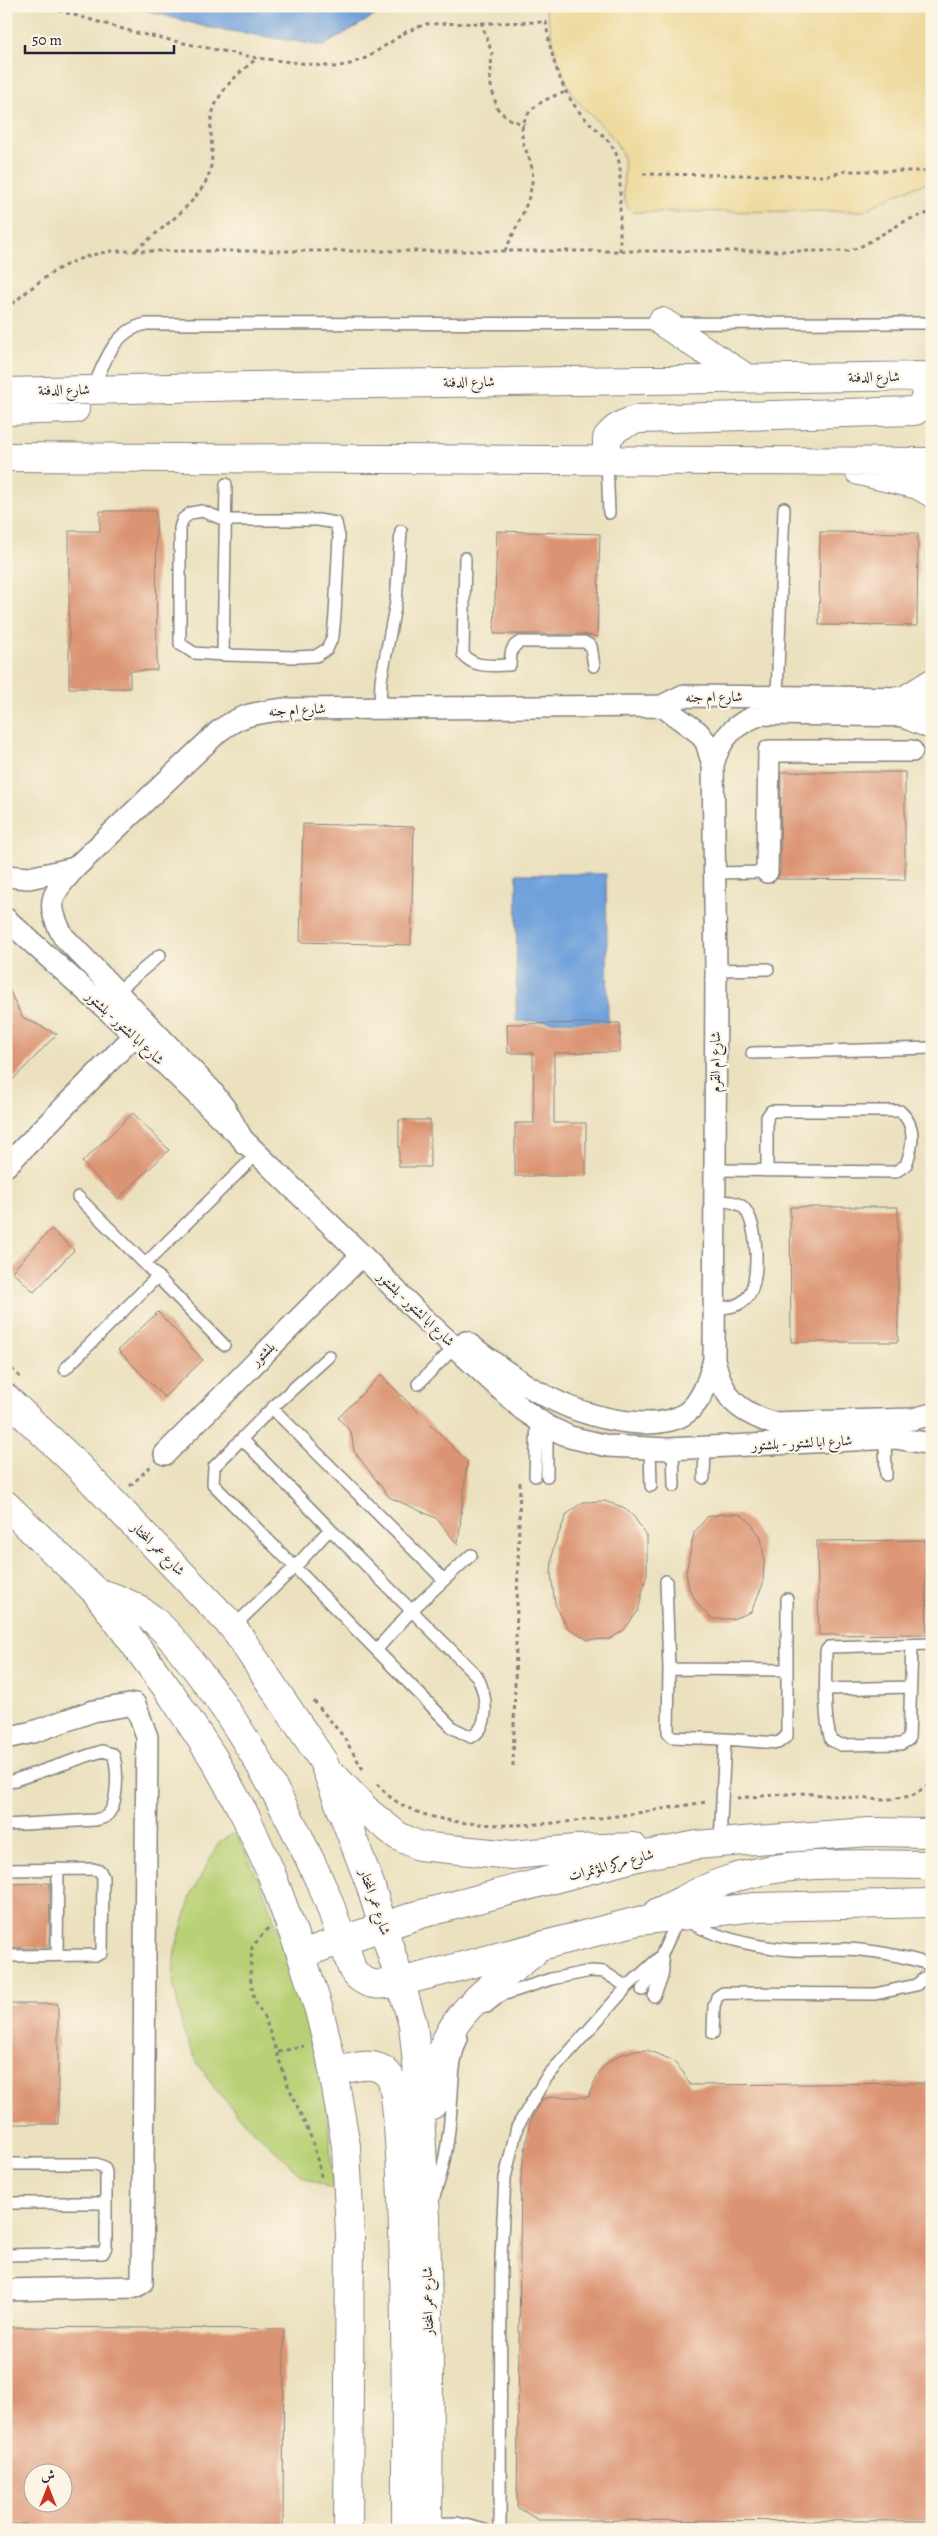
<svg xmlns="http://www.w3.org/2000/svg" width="938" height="2536" font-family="Alegreya,Amiri,serif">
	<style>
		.green { fill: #b8d075; stroke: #6d7958 }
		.sand { fill: #eeda9e; stroke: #887e6c }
		.water { fill: #70a1db; stroke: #49628b }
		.building { fill: #db9473; fill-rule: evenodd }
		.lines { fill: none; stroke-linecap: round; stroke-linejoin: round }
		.lane-casing { stroke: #86827d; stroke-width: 14 }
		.street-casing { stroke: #86827d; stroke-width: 24 }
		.secondary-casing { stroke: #86827d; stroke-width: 30 }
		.path { stroke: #86827d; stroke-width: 3; stroke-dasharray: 4 4; stroke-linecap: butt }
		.lane { stroke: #fff; stroke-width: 11 }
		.street { stroke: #fff; stroke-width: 21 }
		.secondary { stroke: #fff; stroke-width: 28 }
		.labels { text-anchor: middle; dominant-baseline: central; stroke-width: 4.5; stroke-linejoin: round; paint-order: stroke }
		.street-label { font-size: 14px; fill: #22223b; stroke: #fcf5e5 }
	</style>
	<rect width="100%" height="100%" fill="#fcf5e5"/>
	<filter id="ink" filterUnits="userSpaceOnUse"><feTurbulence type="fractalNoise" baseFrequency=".02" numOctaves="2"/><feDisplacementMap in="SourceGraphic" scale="10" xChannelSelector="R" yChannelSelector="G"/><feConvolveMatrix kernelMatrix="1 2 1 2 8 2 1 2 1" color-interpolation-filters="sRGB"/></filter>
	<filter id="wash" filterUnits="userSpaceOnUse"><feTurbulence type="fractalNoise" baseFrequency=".0096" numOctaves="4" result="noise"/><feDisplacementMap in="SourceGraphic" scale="20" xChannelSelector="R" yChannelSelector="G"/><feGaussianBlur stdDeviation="1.12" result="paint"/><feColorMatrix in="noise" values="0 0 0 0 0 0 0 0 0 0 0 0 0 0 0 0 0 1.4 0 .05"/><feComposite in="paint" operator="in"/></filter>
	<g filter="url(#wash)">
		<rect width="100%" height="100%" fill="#ebe1bf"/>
		<path class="green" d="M236,1832L262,1887L307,2007L327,2106L333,2189L303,2177L237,2114L213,2086L197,2062L183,2031L173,1981L175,1950L192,1893L219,1842Z"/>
		<path class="sand" d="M543,6H932V182C907,188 886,198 864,211L633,212C615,197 629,174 622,155C614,130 585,115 572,93C564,78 557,60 553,43C550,29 550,19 543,6Z"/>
		<path class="water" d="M130,6H391L323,46L206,27Z
			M517,874H606L608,1022L516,1021Z"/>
		<g id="blocks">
			<path class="building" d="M100,511H156L157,670L130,671V688H69V531H100Z
				M497,531L600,534L597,637L584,634H494Z
				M820,532L918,533L917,626L819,625Z
				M781,772H905V880L777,879L780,872Z
				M303,824L414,827L411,945L300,942Z
				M6,983L22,1017L57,1034L6,1087Z
				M620,1023V1052L554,1053V1123H586V1176H515V1123H534L533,1053H508L507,1024Z
				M133,1113L169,1150L118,1199L82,1162Z
				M399,1120H430V1167H399Z
				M790,1207H898V1342H791Z
				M51,1229L74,1250L34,1292L12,1271Z
				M158,1312L203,1360L164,1397L118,1350Z
				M381,1375L467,1461L458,1545L436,1518L389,1497L354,1451L351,1432L338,1418Z
				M604,1501L623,1507L634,1517L647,1536V1574L638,1611L624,1630L610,1639L588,1640L567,1627L555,1604L551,1574L553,1548L567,1514L583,1502Z
				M720,1514H739L749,1521L761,1537L764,1560L763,1584L751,1612L733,1619H712L700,1607L689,1589L686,1572L694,1533L707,1517Z
				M925,1540L927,1634L819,1635L817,1541Z
				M50,1883L49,1948H6V1884Z
				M6,2004H58V2124H6Z
				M647,2050L672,2060L683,2072L690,2085L932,2083V2521L538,2520L517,2507L521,2177L529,2125L542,2099L553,2097H588L598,2074L607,2063L617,2056L632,2051Z
				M6,2327L284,2329L283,2525L97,2524V2530H27V2524H6ZM32,2474H62V2504H32Z"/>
		</g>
	</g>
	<g filter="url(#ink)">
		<use href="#blocks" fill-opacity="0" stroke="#86827d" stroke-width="1"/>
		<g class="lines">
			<g class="lane-casing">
				<path id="lane" d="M92,390C105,362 113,331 146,324L932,323
					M607,460L609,513
					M202,511L225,520H318L336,523L339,537L335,615L333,636L327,649L316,656L297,657L223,655L194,653L180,644V528L183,519L191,513Z
					M465,558L463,654C474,669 494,665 510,665C511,654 510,647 520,642H584L591,646L594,666
					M223,655L226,484
					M777,696L784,508
					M380,708L381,680L396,602L401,531
					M714,873L767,872
					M716,970L768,969
					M118,991L160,955
					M752,1053L932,1048
					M715,1170L895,1172L906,1165C913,1145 917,1126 900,1111H771L767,1117V1171
					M78,1197L145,1264
					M714,1308C727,1308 741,1307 749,1295C760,1277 758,1224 744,1208C737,1201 724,1201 714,1200
					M224,1345L145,1264L257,1154
					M65,1369L158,1276
					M418,1384L455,1347
					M272,1408L329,1356
					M547,1426V1476
					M885,1438L886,1475
					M242,1439L330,1529
					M650,1448L651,1486
					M673,1449L674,1486
					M535,1476L537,1419
					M704,1478L705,1448
					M666,1581L669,1669
					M787,1599V1670
					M233,1627L296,1566L330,1529L477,1676C486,1693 492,1726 471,1737L453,1728L213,1484L214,1467L272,1408L444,1580
					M912,1645L909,1739L901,1744L841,1745L831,1740C823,1716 826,1677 826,1651L829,1647L932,1644
					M377,1649L412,1610L471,1555
					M827,1689L910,1687
					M6,1783L102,1751L113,1754C118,1767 119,1806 106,1816C104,1818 98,1819 95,1820L6,1825
					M720,1843L725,1739L778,1743L787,1736V1670L669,1669L668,1732L672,1737L725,1739
					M6,1870L93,1869L100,1871L103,1877L102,1953L97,1955L6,1956
					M57,1955L58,1869
					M642,1990L650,1980L656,1962
					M654,1996C661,1981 666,1971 661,1956
					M487,2007L502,1995L551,1979L591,1971L604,1972L627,1987
					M713,2033L714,2006L717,1997L723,1993L875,1994L916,1985L932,1972
					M6,2164H96L104,2167L106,2172V2247L103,2253L6,2255
					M433,2199C444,2170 449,2139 451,2108C453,2084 452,2061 462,2039
					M6,2203H106
					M428,2524L457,2523L485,2530
					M500,2530L501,2257L505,2178L517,2127L546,2078L627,1987L661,1956L679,1917C712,1936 753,1947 792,1950C810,1951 828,1949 845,1949C875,1950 903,1956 932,1965"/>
			</g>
			<g class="street-casing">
				<path id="street" d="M713,765C720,738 735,723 762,714L926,716
					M767,872L769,751H912
					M6,876L29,878L75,868
					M6,919L135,1035L362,1255L419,1314L522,1409L547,1426L570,1437L608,1446L668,1449L895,1438L932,1444
					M245,1144L226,1110L211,1090L63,936C45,902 51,895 75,868L218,732C241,714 256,713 285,709L662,706L682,696L924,698
					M6,1166L135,1035
					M466,1342C519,1382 561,1414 628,1422C683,1428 702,1411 714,1359L716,970L713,765L706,742L698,732L662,706
					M714,1359C723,1397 735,1410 772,1423L913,1419L932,1414
					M165,1454L362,1255
					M6,1738L33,1732L93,1711L135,1704L147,1737L142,2283L135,2287L6,2290"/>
			</g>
			<g class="secondary-casing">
				<path id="secondary" d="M662,322L746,378
					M6,392L296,385L932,376
					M6,411L75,409
					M6,457L932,462
					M607,460V438C616,426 625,423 639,419L915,411C929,400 929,387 915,376
					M859,471L918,485L932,493
					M908,698L932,683
					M910,716L932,725
					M6,1398L75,1463L233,1627L323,1761L370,1884L413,2024L417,2064L426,2217L429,2363L428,2530
					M6,1505L96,1592L172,1695L214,1759L246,1817L271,1873L301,1954L319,2010L331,2059L346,2146L350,2237L348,2530
					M96,1592C120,1598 144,1610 162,1628C180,1646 196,1669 212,1690C258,1754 294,1823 326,1895C334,1914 340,1937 348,1956C350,1961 351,1969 355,1973C367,1988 384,1985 400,1982L638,1921L755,1907L932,1903
					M335,1777L369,1813L398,1836L419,1846L512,1855L576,1849L633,1847
					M658,1912C682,1901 705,1887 731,1879C794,1859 866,1865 932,1865
					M301,1954L421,1914L641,1856L697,1845L755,1840L869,1832L932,1833
					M334,2072C351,2068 377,2058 390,2077C397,2089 400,2157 401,2175C406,2293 406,2411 406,2530
					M432,2105C436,2021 473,2001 533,1953"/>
			</g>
			<path class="path" d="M43,6L137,33L193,45L257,58L334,67L350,64L368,57L406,32L426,24L546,22C550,54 560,90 582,115C599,134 614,139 620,166V251
				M481,22L492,53L490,82L497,108L507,118L524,125
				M643,174L827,176L846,171H932
				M136,250C158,231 191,208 205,183C214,168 212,150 211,134C208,99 232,79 256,59
				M505,251C515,229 529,206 532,182C534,166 529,159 524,145C514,114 542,98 567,92
				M6,309C42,279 64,258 112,251H848L860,247L907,220L932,212
				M6,1363L21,1378
				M130,1486L151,1466
				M314,1701L343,1736L364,1771
				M513,1766L520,1482
				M377,1784C382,1789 388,1796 394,1800C464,1848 626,1814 706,1802
				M737,1798L800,1793L882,1800L912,1796L932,1783
				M268,1928L252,1947L250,1975L254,1999L266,2021L287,2083L313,2142L322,2180
				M278,2052L304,2046"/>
			<use href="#lane" class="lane"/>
			<use href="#street" class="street"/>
			<use href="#secondary" class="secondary"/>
		</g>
	</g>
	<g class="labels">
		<g class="street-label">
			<text transform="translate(874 377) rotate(-1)">شارع الدفنة</text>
			<text transform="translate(469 382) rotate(-1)">شارع الدفنة</text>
			<text transform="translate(64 390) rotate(-1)">شارع الدفنة</text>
			<text transform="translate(714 697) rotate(-1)">شارع ام جنه</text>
			<text transform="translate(297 710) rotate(-3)">شارع ام جنه</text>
			<text transform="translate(125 1028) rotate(43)">شارع ابا لشتور - بلشتور</text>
			<text transform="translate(715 1062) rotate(-90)">شارع ام القرم</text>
			<text transform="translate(416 1309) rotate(44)">شارع ابا لشتور - بلشتور</text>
			<text transform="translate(263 1354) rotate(-45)">بلشتور</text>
			<text transform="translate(802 1443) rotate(-3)">شارع ابا لشتور - بلشتور</text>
			<text transform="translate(158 1549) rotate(45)">شارع عمر المختار</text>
			<text transform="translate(611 1865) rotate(-15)">شارع مركز المؤتمرات</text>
			<text transform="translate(375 1902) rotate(71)">شارع عمر المختار</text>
			<text transform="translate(428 2301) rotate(-91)">شارع عمر المختار</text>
		</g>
	</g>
	<rect width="938" height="2536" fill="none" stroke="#fcf5e5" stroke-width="25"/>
	<g transform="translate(48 2488)"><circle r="24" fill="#fcf5e5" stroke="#a5a1a1"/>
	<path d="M0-4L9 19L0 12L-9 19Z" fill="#c8321e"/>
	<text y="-8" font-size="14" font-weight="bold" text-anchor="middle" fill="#22223b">ش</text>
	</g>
	<path d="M25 45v8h149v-8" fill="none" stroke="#22223b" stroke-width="2.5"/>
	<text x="32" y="45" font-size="15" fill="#22223b" stroke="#fcf5e5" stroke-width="4" paint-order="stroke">50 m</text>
</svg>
